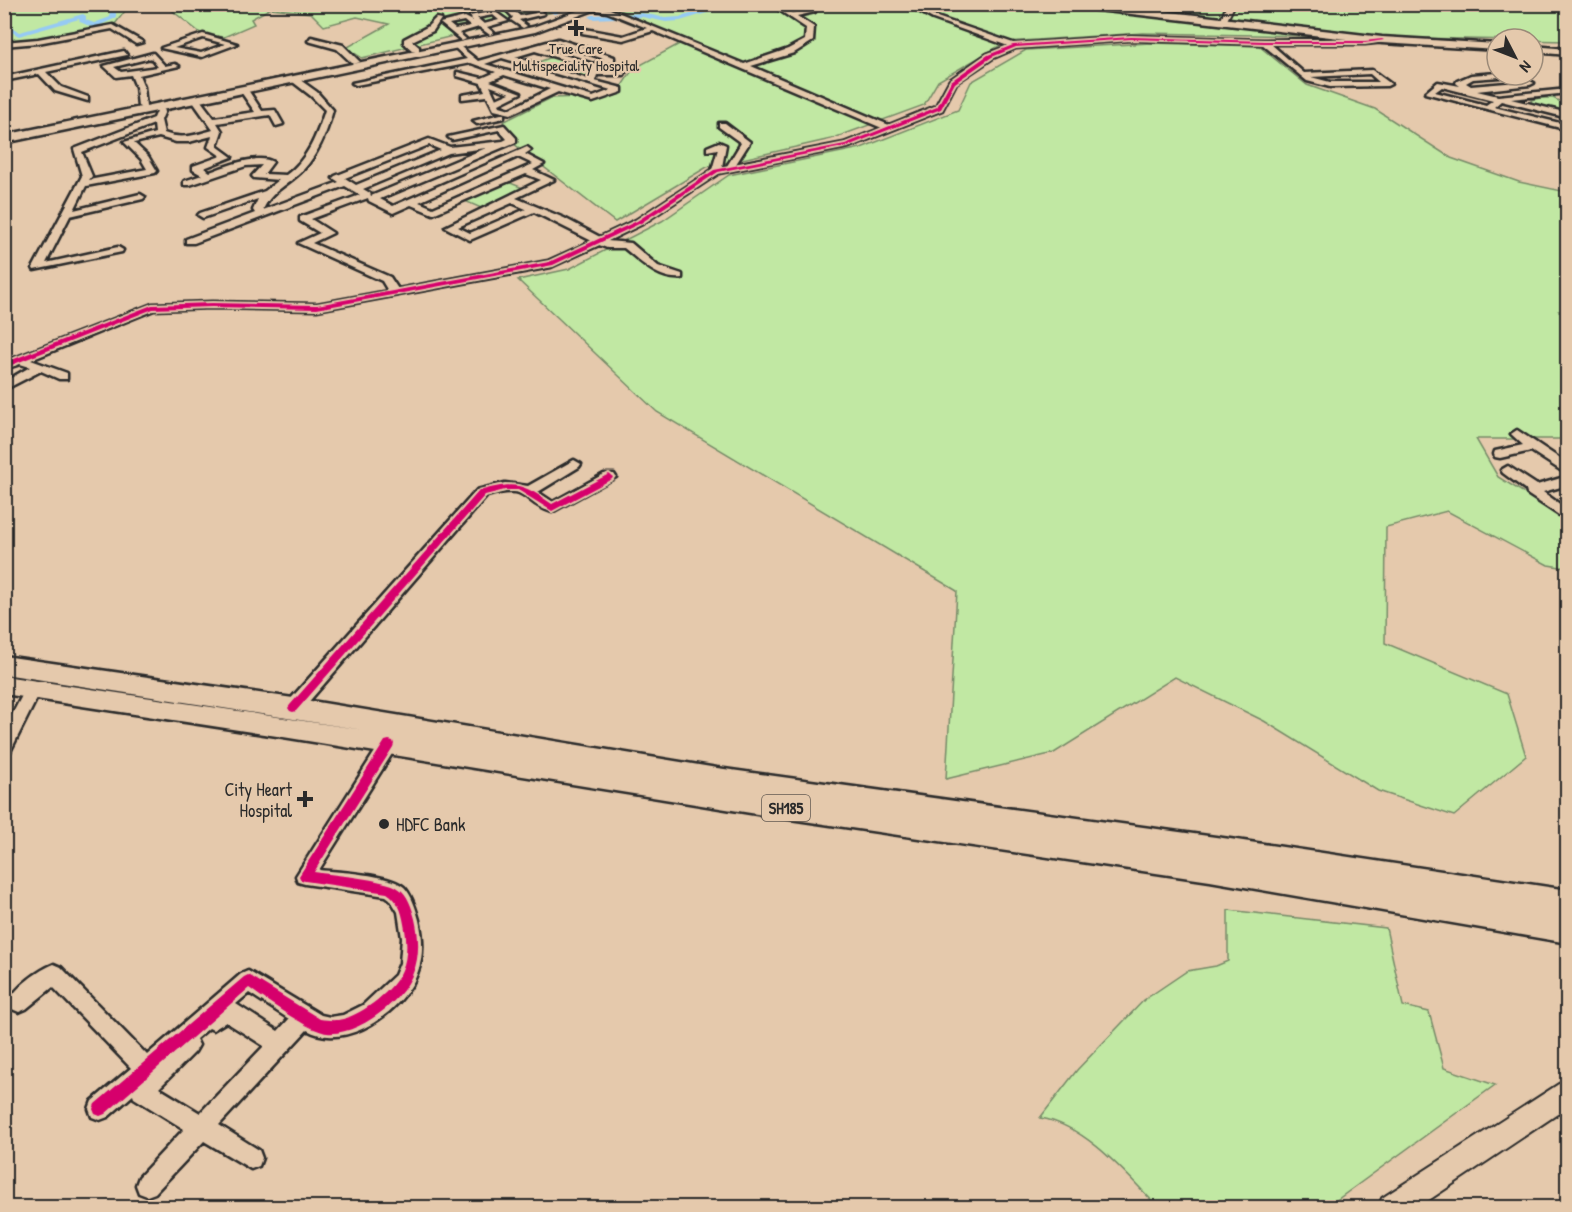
<svg xmlns="http://www.w3.org/2000/svg" width="1572" height="1212" font-family="'Patrick Hand',sans-serif">
	<style>
		.green { fill: #c1e8a3; stroke: #768a67; stroke-width: 1.5 }
		.lines { fill: none; stroke-linecap: round; stroke-linejoin: round }
		.canal { fill: #96caf4; fill-rule: evenodd }
		.minor-casing { stroke: #2b2b2b; stroke-width: 5 }
		.tertiary-casing { stroke: #2b2b2b; stroke-width: 4 }
		.secondary-casing { stroke: #2b2b2b; stroke-width: 5 }
		.primary-casing { stroke: #2b2b2b; stroke-width: 5 }
		.minor { fill: #e5c9ac; fill-rule: evenodd }
		.tertiary { fill: #e5c9ac; fill-rule: evenodd }
		.secondary { fill: #e5c9ac; fill-rule: evenodd }
		.primary { fill: #e5c9ac; fill-rule: evenodd }
		.cycleway-casing { stroke: #e5c9ac; stroke-width: 4 }
		.cycleway { fill: #d6006c; fill-rule: evenodd }
		.poi-dot { fill: #2b2b2b; stroke: #e5c9ac; stroke-width: 2 }
		.labels { text-anchor: middle; dominant-baseline: central; stroke-width: 4.5; stroke-linejoin: round; paint-order: stroke }
		.far-poi-label { font-size: 15px; fill: #2b2b2b; stroke: #e5c9ac }
		.shield { fill: #e5c9ac; stroke: #635a52; stroke-width: 1.5 }
		.shield-label { font-size: 16px; font-weight: bold; fill: #2b2b2b }
		.poi-label { font-size: 18px; fill: #2b2b2b; stroke: #e5c9ac; text-anchor: end }
	</style>
	<rect width="100%" height="100%" fill="#e5c9ac"/>
	<filter id="ink" filterUnits="userSpaceOnUse"><feTurbulence type="fractalNoise" baseFrequency=".0167" numOctaves="2"/><feDisplacementMap in="SourceGraphic" scale="12" xChannelSelector="R" yChannelSelector="G"/><feConvolveMatrix kernelMatrix="1 2 1 2 8 2 1 2 1" color-interpolation-filters="sRGB"/></filter>
	<g filter="url(#ink)">
		<path class="green" d="M5,5H162L125,11L115,24L54,40H17L5,43Z
			M165,5H573L565,9L362,58L346,48L389,24L357,17L324,26L311,13L271,8L251,19L254,24L224,37L203,35Z
			M615,5H1567V41L1143,33L1006,42L938,81L924,105L831,139L707,167L615,222L509,140L503,122L551,98L615,96L633,69L685,41L612,6Z
			M1151,43L1259,46L1307,85L1375,109L1451,158L1519,182L1567,192V311H1559L1567,318V439H1476L1498,477L1567,519V568L1548,565L1447,511L1386,527L1385,643L1507,694L1526,756L1454,816L1378,791L1264,721L1175,677L1054,753L946,779L957,591L657,412L518,280L569,269L662,221L729,175L861,148L958,110L971,82L1026,50Z
			M552,57L592,69L587,78L536,63Z
			M1540,98H1553L1567,105V114L1532,104L1531,100Z
			M508,182L523,188L481,208L465,201Z
			M1228,910L1386,928L1403,1006L1429,1012L1444,1068L1495,1085L1327,1207H1158C1127,1175 1086,1125 1040,1118L1077,1070L1144,1000L1187,971L1216,966L1228,961Z"/>
		<g class="lines">
			<path class="canal" d="M110,4H116V18L94,28L80,22L79,19L19,36L4,28V23L20,32L83,14L86,16V20L94,23L110,17Z
				M493,4H527L505,10Z
				M539,4H547L559,13L554,14Z
				M725,4H737L680,21L666,22L642,17L592,19L589,17L592,15L642,13L666,18L680,17Z"/>
			<g class="minor-casing">
				<path id="minor" d="M534,4L544,14L519,20L527,26L523,28L511,20L513,17L506,10ZM531,8L536,13L520,16L514,11Z
					M770,4H778L792,13L807,10L798,4H807L815,10V12L797,16L814,27L813,41L794,53L751,66L889,125L936,106L950,80L987,54L1008,46L933,19L913,8L915,5L937,17L1016,44L1131,36L1264,40L1382,38L1385,42L1365,44H1271L1304,73L1372,70L1391,84L1387,86L1330,87L1307,81L1262,44L1131,40L1016,48L993,58L956,83L942,110L849,147L719,173L642,224L607,241L631,243L658,266L682,274V278C659,281 640,261 624,248H607L599,245L551,267L317,310L212,308L154,310L31,360L67,373V379H59L41,371L4,390V382L30,367L20,364L4,369V362L152,304L212,302L317,304L388,291L382,281L298,243L320,233L300,221V217L360,195L345,186L194,243H186V239L255,213L253,210L258,199L203,218L198,215L200,213L265,191L279,180L254,178L252,176L262,165L246,166L190,185H184V181L202,175L193,170V166L221,156L208,147L212,136L189,142H176L159,137L134,143L148,156L157,171L155,173L86,186L74,210L140,194L145,197L143,199L70,216L46,263L118,247L123,250L122,252L34,270L33,268L82,176L74,149L154,118L157,111L154,105H160L165,111L161,120L164,133C182,140 195,135 213,130L191,99L192,97H198L214,118L255,112L239,89L246,87L262,111L275,110L283,124L276,126L270,115L217,123L222,131L217,146L232,157L204,168L210,172C226,166 259,153 273,162L264,174L286,175C308,159 317,135 325,110L311,96L289,79L296,77L317,92L333,110C327,132 319,153 303,170C289,185 271,190 263,210L339,182L333,178L335,176L429,139L450,147L503,141L507,139L499,130L452,140L448,137L504,125L516,138V142L380,199L393,206L527,147L531,150L525,154L544,164L533,170L554,180L516,198L564,218L600,237L636,220L712,170L718,149L707,151V147L719,142L726,145L722,167L727,166L741,143L719,127V123H725L750,142L736,164L844,143L882,128L653,31L623,40L582,33L585,29L623,36L647,28L607,12L578,7L581,5L610,9L744,64L788,49L805,40L806,28ZM1370,74L1379,82H1330L1311,77ZM154,124L155,133L124,142L141,159L147,169L89,180L92,176L82,152ZM429,145L441,150L356,185L345,178ZM486,148L371,196L370,193L363,189L449,153ZM518,157L533,164L433,208L419,202ZM526,174L541,180L445,227L470,240L534,212L592,241L548,261L398,289L390,277L312,243L333,233L311,219L368,198L369,201L393,213L411,205L433,214ZM512,203L526,209L470,233L458,227Z
					M494,11L508,21L487,27L494,33L490,35L479,27L459,33L466,39L462,41L440,23L465,17L473,21L470,16ZM493,15L499,20L484,24L477,18ZM464,21L470,26L455,29L449,24Z
					M436,18L441,19L433,31L412,41L419,47V51H413L404,43V39L427,27Z
					M113,25L143,42L136,44L112,29L38,43L4,46V42L38,39Z
					M203,34L237,44L202,57L161,48ZM203,38L225,44L201,53L174,48Z
					M311,37L343,45L360,62L353,64L337,49L308,41Z
					M558,39L614,57V61L599,66V71H621L625,73L624,75H597L595,81L622,88V92L593,102L558,92L511,114L494,110L487,96L462,99V95L485,91L481,83L457,76V72L482,78L496,72L471,63L356,85L352,83L467,59L452,45L456,43L478,61ZM558,43L604,59L593,64L545,49ZM535,51L592,68L588,79L515,57ZM502,58L611,90L593,97L485,64ZM504,75L550,89L510,109L500,106L499,104L521,93L490,81ZM490,86L510,93L496,99Z
					M124,51L127,55L46,72L61,87L88,97V101L55,91L39,74L4,81V77Z
					M153,53L165,66L175,64L179,66L139,75L144,87L146,106L142,108L138,106L136,87L131,75L116,77L104,66ZM151,58L158,67L121,72L114,67Z
					M1497,73V75H1501L1500,77L1473,79L1466,83L1471,86L1530,81L1534,83L1530,85L1477,91L1498,96L1568,89V93L1511,99L1568,113V118L1501,101L1494,107L1568,125V130L1425,93L1438,82L1460,86L1456,83L1457,81L1471,75ZM1442,87L1493,100L1486,105L1435,92Z
					M501,114H504V118L477,124L473,121Z
					M4,127L11,131L4,136Z
					M1517,430L1568,464V475L1531,451L1500,458L1495,457L1494,454L1495,451L1523,445L1511,434Z
					M574,460L581,464L579,467L538,492L553,502L604,474H614L616,477L552,512C520,503 532,483 487,496L299,713L293,714L287,713L285,708L287,703L477,490L505,483L528,486Z
					M1508,466L1537,485L1568,476V485L1543,492L1568,510V521L1527,494L1526,490L1503,473L1501,470Z
					M33,684L39,686L41,690L10,752L4,754V730L27,686Z
					M389,737L395,739L397,744L395,749L319,870C339,872 389,874 404,887C412,895 416,909 419,920C423,937 424,957 417,974C403,1011 346,1052 307,1030L219,1125L259,1150L262,1158L259,1166L251,1169L204,1141L155,1193L147,1196L139,1193L136,1185L139,1177L184,1129L134,1098L133,1095L108,1117L100,1120L92,1117L89,1109L92,1101L131,1068L53,987L26,1009L19,1012L12,1009L9,1002C15,987 39,970 54,964L61,967L147,1055L241,974L248,971L321,1015L330,1017L343,1015L363,1005L395,975L400,963L402,938L398,912L390,899L386,896L305,884L298,882L296,876L383,739ZM249,993L289,1019L278,1031L236,1004ZM226,1022L264,1046L200,1113L159,1088L195,1052L199,1045L196,1039L209,1028L213,1030Z"/>
			</g>
			<g class="tertiary-casing">
				<path id="tertiary" d="M1227,4H1235L1227,20H1221Z
					M1568,1078V1107L1417,1208H1378L1382,1198Z"/>
			</g>
			<g class="secondary-casing">
				<path id="secondary" d="M596,4H610L535,32L4,143V135L533,27Z"/>
			</g>
			<g class="primary-casing">
				<path id="primary" d="M1066,4H1102L1382,37L1497,44V50L1382,43L1071,7Z
					M1533,46L1568,49V55L1533,52Z
					M4,656L293,698L717,768L1230,839L1568,890V943L1210,881L763,815L277,736L4,694V676L364,730L4,674Z"/>
			</g>
			<use href="#minor" class="minor"/>
			<use href="#tertiary" class="tertiary"/>
			<use href="#secondary" class="secondary"/>
			<use href="#primary" class="primary"/>
			<g class="cycleway-casing">
				<path id="cycleway" d="M1131,37L1264,41H1365L1382,39L1384,40L1365,43H1264L1131,39L1016,47L992,57L955,83L941,109L848,146L718,172L641,223L553,265L317,309L212,307L153,309L4,368V363L152,305L212,303L317,305L549,262L637,221L714,170L845,144L937,107L951,81L988,55L1013,45Z
					M609,474L613,477L612,479L552,511L518,490H505L485,495L296,711L293,712L290,711L288,708L290,705L479,491C515,481 522,483 552,504Z
					M389,740L393,741L394,744L393,747L314,872C332,875 386,879 398,888C408,894 412,908 415,919C419,936 420,957 413,973C403,1001 358,1036 327,1033C309,1031 266,1000 249,988L105,1114L100,1116L95,1114L93,1109L95,1104L244,977L248,975L252,977L320,1019C328,1020 335,1021 343,1019C363,1014 394,990 402,970C408,957 407,938 404,924C402,911 398,900 387,893L305,881L301,880L299,876L385,741Z"/>
			</g>
			<use href="#cycleway" class="cycleway"/>
		</g>
	</g>
	<g class="poi-dot">
		<path d="M573 19h6v6h6v6h-6v6h-6v-6h-6v-6h6z"/>
		<path d="M302 790h6v6h6v6h-6v6h-6v-6h-6v-6h6z"/>
		<circle cx="384" cy="824" r="6"/>
	</g>
	<g class="labels">
		<g class="far-poi-label">
			<text x="576" y="48">True Care<tspan x="576" dy="17">Multispeciality Hospital</tspan></text>
		</g>
		<rect class="shield" x="762" y="795" width="48" height="26" rx="4.5"/>
		<g class="shield-label">
			<text x="786" y="808">SH185</text>
		</g>
		<g class="poi-label">
			<text x="292" y="789">City Heart<tspan x="292" dy="21">Hospital</tspan></text>
			<text x="396" y="824" text-anchor="start">HDFC Bank</text>
		</g>
	</g>
	<rect width="1572" height="1212" fill="none" stroke="#e5c9ac" stroke-width="24"/>
	<rect x="12" y="12" width="1548" height="1188" fill="none" stroke="#2b2b2b" stroke-width="2" filter="url(#ink)"/>
	<g transform="translate(1515 57) rotate(132)"><circle r="28" fill="#e5c9ac" stroke="#9b8a78" stroke-width="1.5"/>
	<path d="M0-4.5L10 22L0 15L-10 22Z" fill="#2b2b2b"/>
	<text y="-9" font-size="16" font-weight="bold" text-anchor="middle" fill="#2b2b2b">N</text>
	</g>
</svg>
